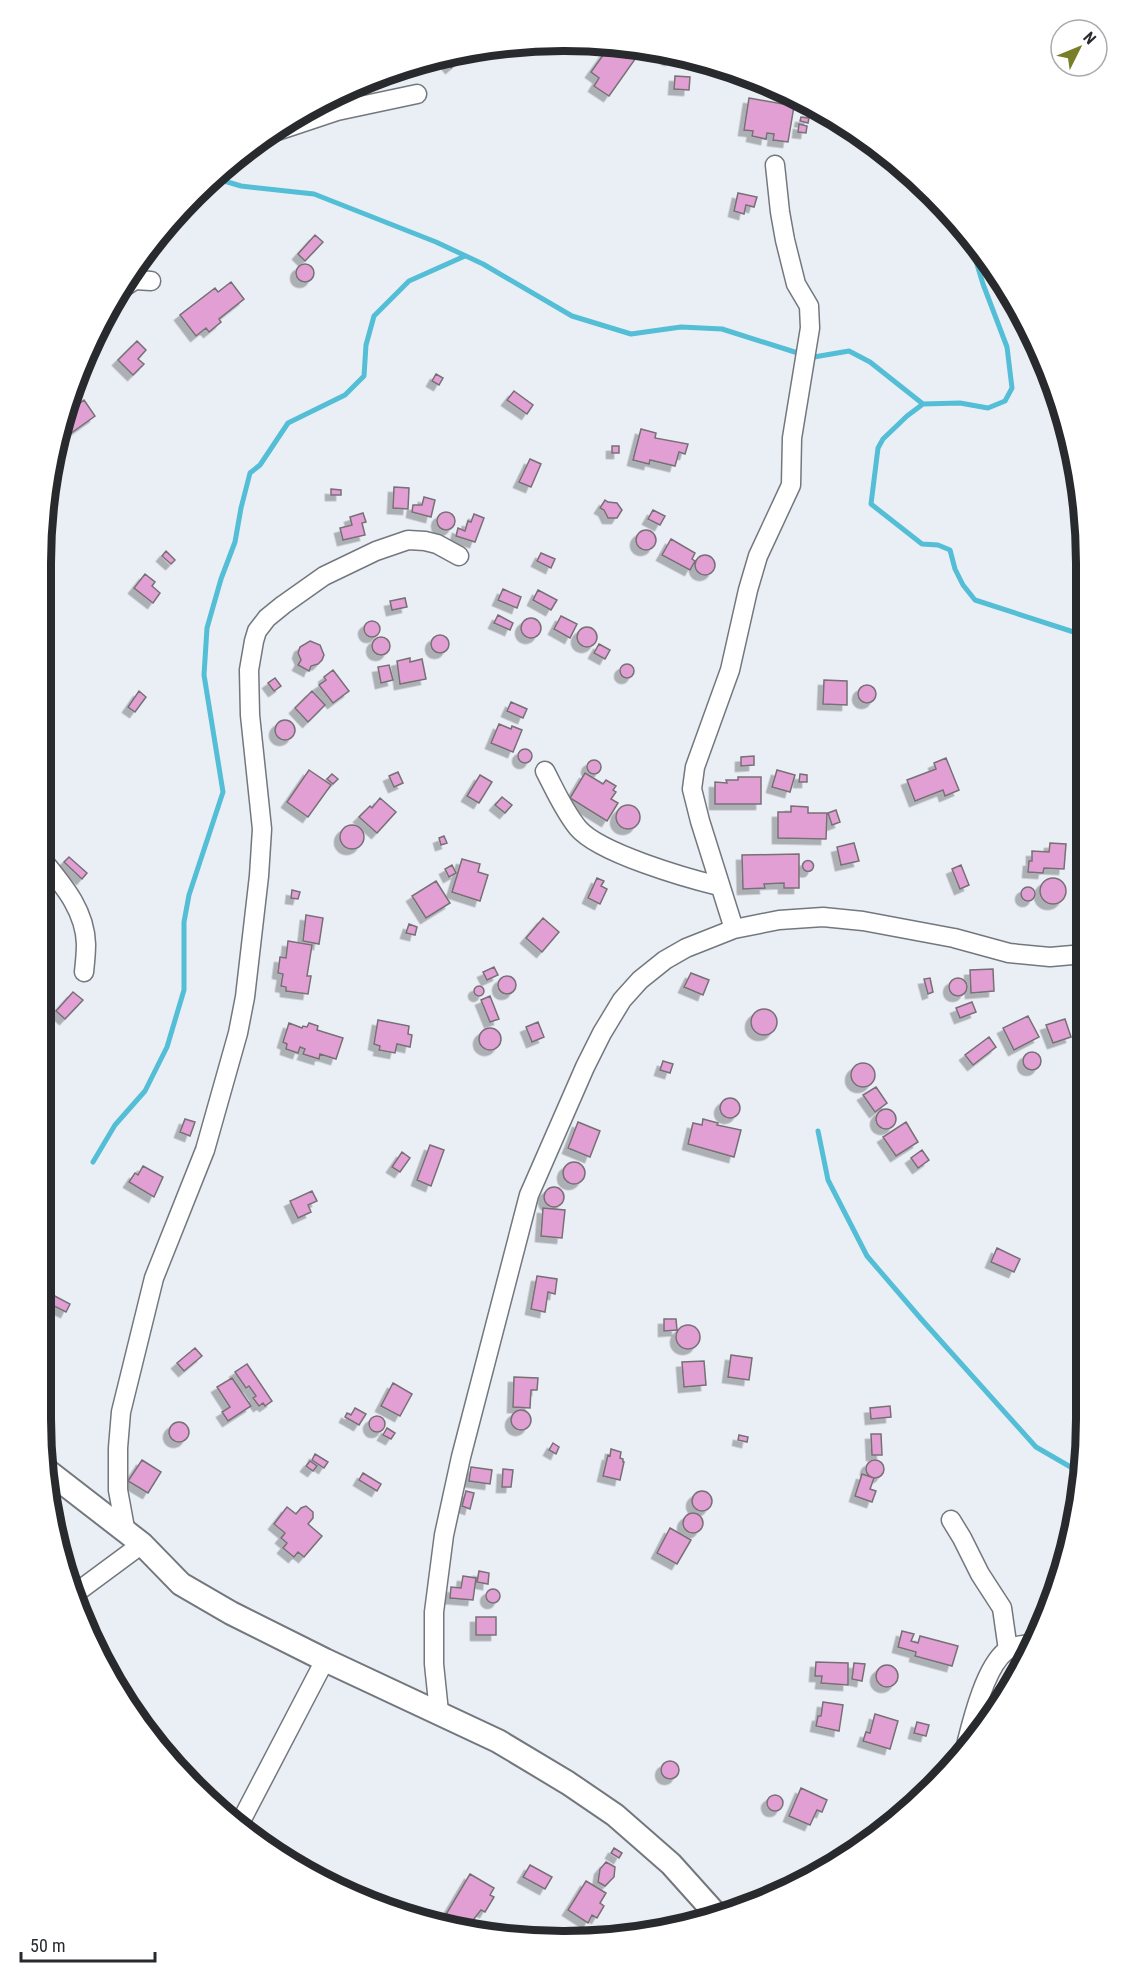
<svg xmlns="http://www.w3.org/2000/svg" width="1127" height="1982" font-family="'Roboto Condensed',sans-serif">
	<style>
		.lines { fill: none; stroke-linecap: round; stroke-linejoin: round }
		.stream { stroke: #53bed6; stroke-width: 5 }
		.building { fill: #e19fd4; stroke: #777075; stroke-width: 1.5; filter: url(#shadow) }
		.minor-casing { stroke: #73777e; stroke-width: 21 }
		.tertiary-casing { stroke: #73777e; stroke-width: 26 }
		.minor { stroke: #fff; stroke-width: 18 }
		.tertiary { stroke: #fff; stroke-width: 22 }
		.rim { fill: none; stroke: #282a2d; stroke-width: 8 }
	</style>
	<defs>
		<filter id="shadow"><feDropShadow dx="-5.5" dy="5.5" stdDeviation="0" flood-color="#0004"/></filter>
	</defs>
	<rect width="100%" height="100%" fill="#eaeff6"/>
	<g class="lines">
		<path class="stream" d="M214,178L241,186L314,194L436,242L483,264L572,316L631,334L681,327L722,329L801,354
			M924,187L927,196H935
			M969,238L983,284L1007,347L1012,388L1005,401L988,408L960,403L923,404L907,416L883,439L878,448L871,504L922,544L938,545L950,550L955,569L963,585L975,600L1083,635
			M814,357L849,351L870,362L923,404
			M818,1131L828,1180L867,1256L922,1320L1036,1447L1081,1473
			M93,1162L115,1125L145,1091L167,1047L184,990V922L189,895L223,792L204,675L207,628L221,579L235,542L241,508L250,473L260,465L288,423L345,395L364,376L366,345L374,316L409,281L465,256"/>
	</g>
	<path class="building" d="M611,44L624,45L638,55L609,96L594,86L599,78L591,72Z
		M661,52L679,56L670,60L665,58Z
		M455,54L460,60L451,68L446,62Z
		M675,76L690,77L689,90L674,89Z
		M749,98L794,106L788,142L773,140L774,134L767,133L766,139L752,136L753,131L744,130Z
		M801,117L809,118L808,123L800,121Z
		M799,124L807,126L806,133L798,132Z
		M738,193L757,197L754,207L746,205L744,214L734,211Z
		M315,235L323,242L305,261L298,254Z
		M296 273a9 9 0 1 1 18 0a9 9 0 1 1-18 0Z
		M231,282L244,299L219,319L221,322L209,332L206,328L196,336L180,315L215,288L218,292Z
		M105,316L111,322L98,335L97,334Z
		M137,341L146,350L138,359L144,364L133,375L118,360Z
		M436,374L443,378L439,385L432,381Z
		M514,391L533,405L527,414L507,400Z
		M84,400L95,416L56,444L58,428L66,410L68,412Z
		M641,429L656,433L655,438L688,444L685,454L679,452L675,466L650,460L649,464L633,460Z
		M612,446H619V453H612Z
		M530,459L541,464L531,487L519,482Z
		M394,487L409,488L408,509L393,508Z
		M331,489L341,490V495H331Z
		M424,497L435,500L431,517L412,512L413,505H422Z
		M605,500L608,502L617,503L622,510L617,518H608L604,510L600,508Z
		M653,510L665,516L660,525L648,519Z
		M437 521a9 9 0 1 1 18 0a9 9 0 1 1-18 0Z
		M363,513L366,522L362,523L365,535L343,540L340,528L352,525L350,517Z
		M474,514L484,518L475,542L456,536L458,528L465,531L468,521L471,522Z
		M636 540a10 10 0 1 1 20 0a10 10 0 1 1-20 0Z
		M671,539L695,553L692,559L695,561L690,570L662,555Z
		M166,551L175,560L171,564L162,556Z
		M541,553L555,559L551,568L537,561Z
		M695 565a10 10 0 1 1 20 0a10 10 0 1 1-20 0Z
		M145,574L155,582L152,586L160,593L153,603L134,588Z
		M503,589L521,597L517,608L498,600Z
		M538,590L557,600L551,610L533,600Z
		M405,598L407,607L392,610L390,601Z
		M498,615L513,623L510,630L494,623Z
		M561,616L577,624L570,638L554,629Z
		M521 628a10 10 0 1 1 20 0a10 10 0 1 1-20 0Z
		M364 629a8 8 0 1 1 16 0a8 8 0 1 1-16 0Z
		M577 637a10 10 0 1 1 20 0a10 10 0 1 1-20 0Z
		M431 644a9 9 0 1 1 18 0a9 9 0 1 1-18 0Z
		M372 646a9 9 0 1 1 18 0a9 9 0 1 1-18 0Z
		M310,641L320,645L324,655L322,660L318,664L311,666L309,671L298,665L301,660L298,653L300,647Z
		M599,644L610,650L605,659L594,653Z
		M410,658V662L422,659L426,679L400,684L397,661Z
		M620 671a7 7 0 1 1 14 0a7 7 0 1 1-14 0Z
		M389,665L393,680L381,683L378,667Z
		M333,670L349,691L333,703L319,685L326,680L324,677Z
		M275,678L281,686L274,691L268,683Z
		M824,680L847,681V705L823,704Z
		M858 694a9 9 0 1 1 18 0a9 9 0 1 1-18 0Z
		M139,691L146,697L135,712L128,707Z
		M312,691L325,705L308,722L295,708Z
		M511,702L527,709L523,718L507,711Z
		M275 730a10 10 0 1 1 20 0a10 10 0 1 1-20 0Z
		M499,724L511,729L512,726L522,730L513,752L491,743Z
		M518 756a7 7 0 1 1 14 0a7 7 0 1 1-14 0Z
		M754,756V765L741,766V757Z
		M946,758L959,790L945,796L943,790L915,801L907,780L936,769L934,763Z
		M587 767a7 7 0 1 1 14 0a7 7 0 1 1-14 0Z
		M309,770L331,785L308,817L287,802Z
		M777,770L795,775L790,792L772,787Z
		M398,772L403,783L394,787L389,776Z
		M585,773L603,784L606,780L616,786L613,790L616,792L611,799L618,803L607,821L570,798Z
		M332,774L338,779L333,784L327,779Z
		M800,774L807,775V782H799Z
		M480,775L492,782L479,803L467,796Z
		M738,777H761V804H715V782L727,783L726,780H738Z
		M502,797L512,805L505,813L495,805Z
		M380,798L396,812L377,833L359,817L370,806L372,808Z
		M616 817a12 12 0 1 1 24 0a12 12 0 1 1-24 0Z
		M791,806L808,807V813H827L826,839L778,838V812H791Z
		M836,810L840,822L832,825L828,813Z
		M340 837a12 12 0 1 1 24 0a12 12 0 1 1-24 0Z
		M444,836L447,843L441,845L439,838Z
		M854,843L859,861L841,865L837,847Z
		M1050,843L1066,844L1064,869L1044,868L1043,873L1028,872L1029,861H1032V851L1049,852Z
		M799,854V888H784V883L764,884L765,888L743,889L742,855Z
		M69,857L87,873L82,879L64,862Z
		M462,859L480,864L478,872L488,875L480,901L452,892Z
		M802.5 866a5.5 5.5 0 1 1 11 0a5.5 5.5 0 1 1-11 0Z
		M452,865L456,873L449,877L445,869Z
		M961,865L969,885L960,889L952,869Z
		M1040 891a13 13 0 1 1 26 0a13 13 0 1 1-26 0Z
		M597,878L604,881L601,886L607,889L600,904L588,898Z
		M436,881L450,903L426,918L412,896Z
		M1021 894a7 7 0 1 1 14 0a7 7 0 1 1-14 0Z
		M292,890L300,892L298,899L291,898Z
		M306,915L323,918L319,944L303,941Z
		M543,918L559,932L542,952L526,938Z
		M409,924L417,927L415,935L406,933Z
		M288,941L312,945L307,976H311L308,994L286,991V987L281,986L283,974L278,973L280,957L286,958Z
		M494,967L498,975L487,980L483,972Z
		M993,969L994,991L971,993L970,970Z
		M691,973L709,980L703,995L684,987Z
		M498 985a9 9 0 1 1 18 0a9 9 0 1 1-18 0Z
		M949 987a9 9 0 1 1 18 0a9 9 0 1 1-18 0Z
		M930,978L933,992L928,994L924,979Z
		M474 991a5 5 0 1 1 10 0a5 5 0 1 1-10 0Z
		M73,992L83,1000L65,1019L56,1011Z
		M490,996L499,1019L490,1022L481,1000Z
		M972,1002L976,1012L960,1018L956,1008Z
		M751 1022a13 13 0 1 1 26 0a13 13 0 1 1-26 0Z
		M1028,1016L1039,1037L1014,1050L1003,1028Z
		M1065,1019L1071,1037L1053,1043L1046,1025Z
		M378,1020L409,1026L408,1034L412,1035L410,1047L397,1044L395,1053L379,1050L380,1046L374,1044Z
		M538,1022L544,1037L532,1042L526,1027Z
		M289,1023L302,1028L303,1026L307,1027L309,1023L318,1026L317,1030L343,1038L336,1059L320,1054L319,1059L303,1054L305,1049L300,1047L298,1053L286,1049L287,1044L283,1042Z
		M479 1039a11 11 0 1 1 22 0a11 11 0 1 1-22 0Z
		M989,1037L996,1047L973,1065L965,1055Z
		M1023 1061a9 9 0 1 1 18 0a9 9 0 1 1-18 0Z
		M663,1061L673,1064L670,1073L660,1070Z
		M851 1075a12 12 0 1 1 24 0a12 12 0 1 1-24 0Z
		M876,1087L887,1103L875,1112L863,1095Z
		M720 1108a10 10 0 1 1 20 0a10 10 0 1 1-20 0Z
		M876 1119a10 10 0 1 1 20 0a10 10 0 1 1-20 0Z
		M185,1119L195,1122L190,1136L180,1132Z
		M703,1119L718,1123L717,1125L741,1130L734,1157L688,1144L693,1123L702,1125Z
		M578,1122L600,1131L590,1157L568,1148Z
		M906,1122L918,1142L896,1156L883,1137Z
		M430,1145L444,1150L431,1186L417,1180Z
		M922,1150L929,1160L918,1168L911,1158Z
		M402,1152L410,1158L400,1172L392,1167Z
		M563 1173a11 11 0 1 1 22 0a11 11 0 1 1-22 0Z
		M143,1166L163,1177L154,1197L129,1182L135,1173L138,1175Z
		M544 1197a10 10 0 1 1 20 0a10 10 0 1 1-20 0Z
		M312,1191L317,1201L308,1205L311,1212L298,1218L290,1201Z
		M543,1208L565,1210L562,1238L541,1236Z
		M997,1248L1020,1259L1014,1272L991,1262Z
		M41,1249L48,1252L41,1266Z
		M537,1276L557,1279L555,1294L548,1292L545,1312L531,1309Z
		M51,1294L70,1304L66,1312L46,1302Z
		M664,1319H676L677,1330L664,1331Z
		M676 1337a12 12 0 1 1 24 0a12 12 0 1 1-24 0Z
		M195,1348L202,1356L184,1371L177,1363Z
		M731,1355L752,1358L749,1380L728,1377Z
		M704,1361L706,1385L684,1387L682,1362Z
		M247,1364L272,1401L265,1406L263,1403L259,1406L253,1398L256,1396L249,1386L246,1388L235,1372Z
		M514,1377L538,1378L537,1390H531L530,1408L513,1407Z
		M232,1378L251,1406L228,1421L222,1412L230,1407L217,1387Z
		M393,1383L412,1394L400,1416L381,1406Z
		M890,1406L891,1417L871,1419L870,1408Z
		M355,1408L366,1414L359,1425L345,1417L347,1413L351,1415Z
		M511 1420a10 10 0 1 1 20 0a10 10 0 1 1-20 0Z
		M369 1424a8 8 0 1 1 16 0a8 8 0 1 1-16 0Z
		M169 1432a10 10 0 1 1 20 0a10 10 0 1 1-20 0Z
		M387,1428L395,1433L391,1439L383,1435Z
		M871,1434H881L882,1455H872Z
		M739,1435L748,1437L747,1442L738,1440Z
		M553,1443L559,1447L556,1454L549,1450Z
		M611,1449L621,1452L620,1458L623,1459V1462H624L620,1480L603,1476L608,1455L610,1456Z
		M315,1454L328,1462L324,1468L312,1460Z
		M142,1460L161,1472L148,1493L128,1481Z
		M866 1469a9 9 0 1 1 18 0a9 9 0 1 1-18 0Z
		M310,1461L317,1466L313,1471L306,1466Z
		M471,1467L492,1470L490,1484L469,1481Z
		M503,1469L513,1470L511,1487H502Z
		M363,1473L381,1484L377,1491L359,1480Z
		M862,1474L874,1478L870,1489L876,1491L872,1502L855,1496Z
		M692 1501a10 10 0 1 1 20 0a10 10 0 1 1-20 0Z
		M466,1491L474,1493L470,1509L462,1506Z
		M306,1506L313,1512V1518L308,1524L322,1536L304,1557L298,1552L294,1557L283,1548L287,1543L281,1538L285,1533L274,1524L287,1507L296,1514L301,1508Z
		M683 1523a10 10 0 1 1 20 0a10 10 0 1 1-20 0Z
		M670,1528L691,1540L677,1564L657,1553Z
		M479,1571L489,1573L488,1584L477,1582Z
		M463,1576L476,1578L473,1600L450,1598L451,1587L461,1588Z
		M486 1596a7 7 0 1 1 14 0a7 7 0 1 1-14 0Z
		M476,1617H496V1635H476Z
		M902,1631L914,1634L911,1641L918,1643L920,1636L958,1646L952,1666L915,1656L916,1652L898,1647Z
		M816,1662L848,1663V1685L821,1683L822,1676H815Z
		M854,1663L865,1664L862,1681L852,1679Z
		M876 1676a11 11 0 1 1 22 0a11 11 0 1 1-22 0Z
		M823,1702L843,1705L839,1731L816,1726L818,1716H821Z
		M875,1714L898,1721L890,1749L863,1741L866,1732L870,1733Z
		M917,1722L929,1725L926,1736L914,1733Z
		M661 1770a9 9 0 1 1 18 0a9 9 0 1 1-18 0Z
		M801,1788L827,1800L822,1812L817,1810L810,1825L789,1816Z
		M767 1803a8 8 0 1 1 16 0a8 8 0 1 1-16 0Z
		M614,1848L622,1853L619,1858L611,1853Z
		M606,1862L615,1867L614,1877L605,1886L598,1882L600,1869Z
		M530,1865L552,1877L545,1889L523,1877Z
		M470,1874L494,1888L490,1895L494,1897L485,1912L481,1910L470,1924L462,1919L458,1925L445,1916Z
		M586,1881L606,1893L600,1903L604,1906L597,1918L592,1915L588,1923L568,1910Z"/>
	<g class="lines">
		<g class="minor-casing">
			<path id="minor" d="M268,134L337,111L417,94
				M118,291L135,280L151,281
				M545,771C555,790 564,811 578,828C599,853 686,878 719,886
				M41,858C62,884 85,909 86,944C86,953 85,963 84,972
				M734,929L700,821L692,789L695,767L730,670L748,590L758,556L791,485L792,438L810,328L809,306L796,284L785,240L780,212L775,165
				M951,1520L962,1538L980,1574L1002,1608L1008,1650
				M73,1595L142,1544L125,1528L118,1490V1448L121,1412L154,1278L205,1150L238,1033L245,997L259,876L262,829L250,715L249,670L254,641L257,631L267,618L283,605L324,576L376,551L408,540L425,541L437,544L459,556
				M439,1712L434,1664V1612L444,1535L461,1457L529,1195L585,1067L602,1033L622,1000L640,980L665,960L686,948L734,929L779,920L823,917L863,921L954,938L1009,953L1050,957L1084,954
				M967,1741C973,1717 986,1666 1006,1651C1012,1646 1025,1644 1033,1644
				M240,1823L325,1660"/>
		</g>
		<g class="tertiary-casing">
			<path id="tertiary" d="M49,1472L142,1544L181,1584L231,1613L325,1660L498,1741L568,1783L615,1815L671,1864L715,1913"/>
		</g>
		<use href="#minor" class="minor"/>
		<use href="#tertiary" class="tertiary"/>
	</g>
	<path d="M0 0H1127V1982H0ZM563 51H564A512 512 0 0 1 1076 563V1419A512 512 0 0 1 564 1931H563A512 512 0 0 1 51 1419V563A512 512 0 0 1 563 51Z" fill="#fff" fill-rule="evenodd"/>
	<path class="rim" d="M563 51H564A512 512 0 0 1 1076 563V1419A512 512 0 0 1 564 1931H563A512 512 0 0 1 51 1419V563A512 512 0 0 1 563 51Z"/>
	<g transform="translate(1079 48) rotate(47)"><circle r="28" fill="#ffffff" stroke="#a9aaab" stroke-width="1.5"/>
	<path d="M0-4.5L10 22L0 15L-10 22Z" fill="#797e28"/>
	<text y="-9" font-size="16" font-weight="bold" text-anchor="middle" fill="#282a2d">N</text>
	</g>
	<path d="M21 1952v9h134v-9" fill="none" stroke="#282a2d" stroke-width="3"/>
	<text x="30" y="1952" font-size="18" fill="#282a2d" stroke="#ffffff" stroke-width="4.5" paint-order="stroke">50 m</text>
</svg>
